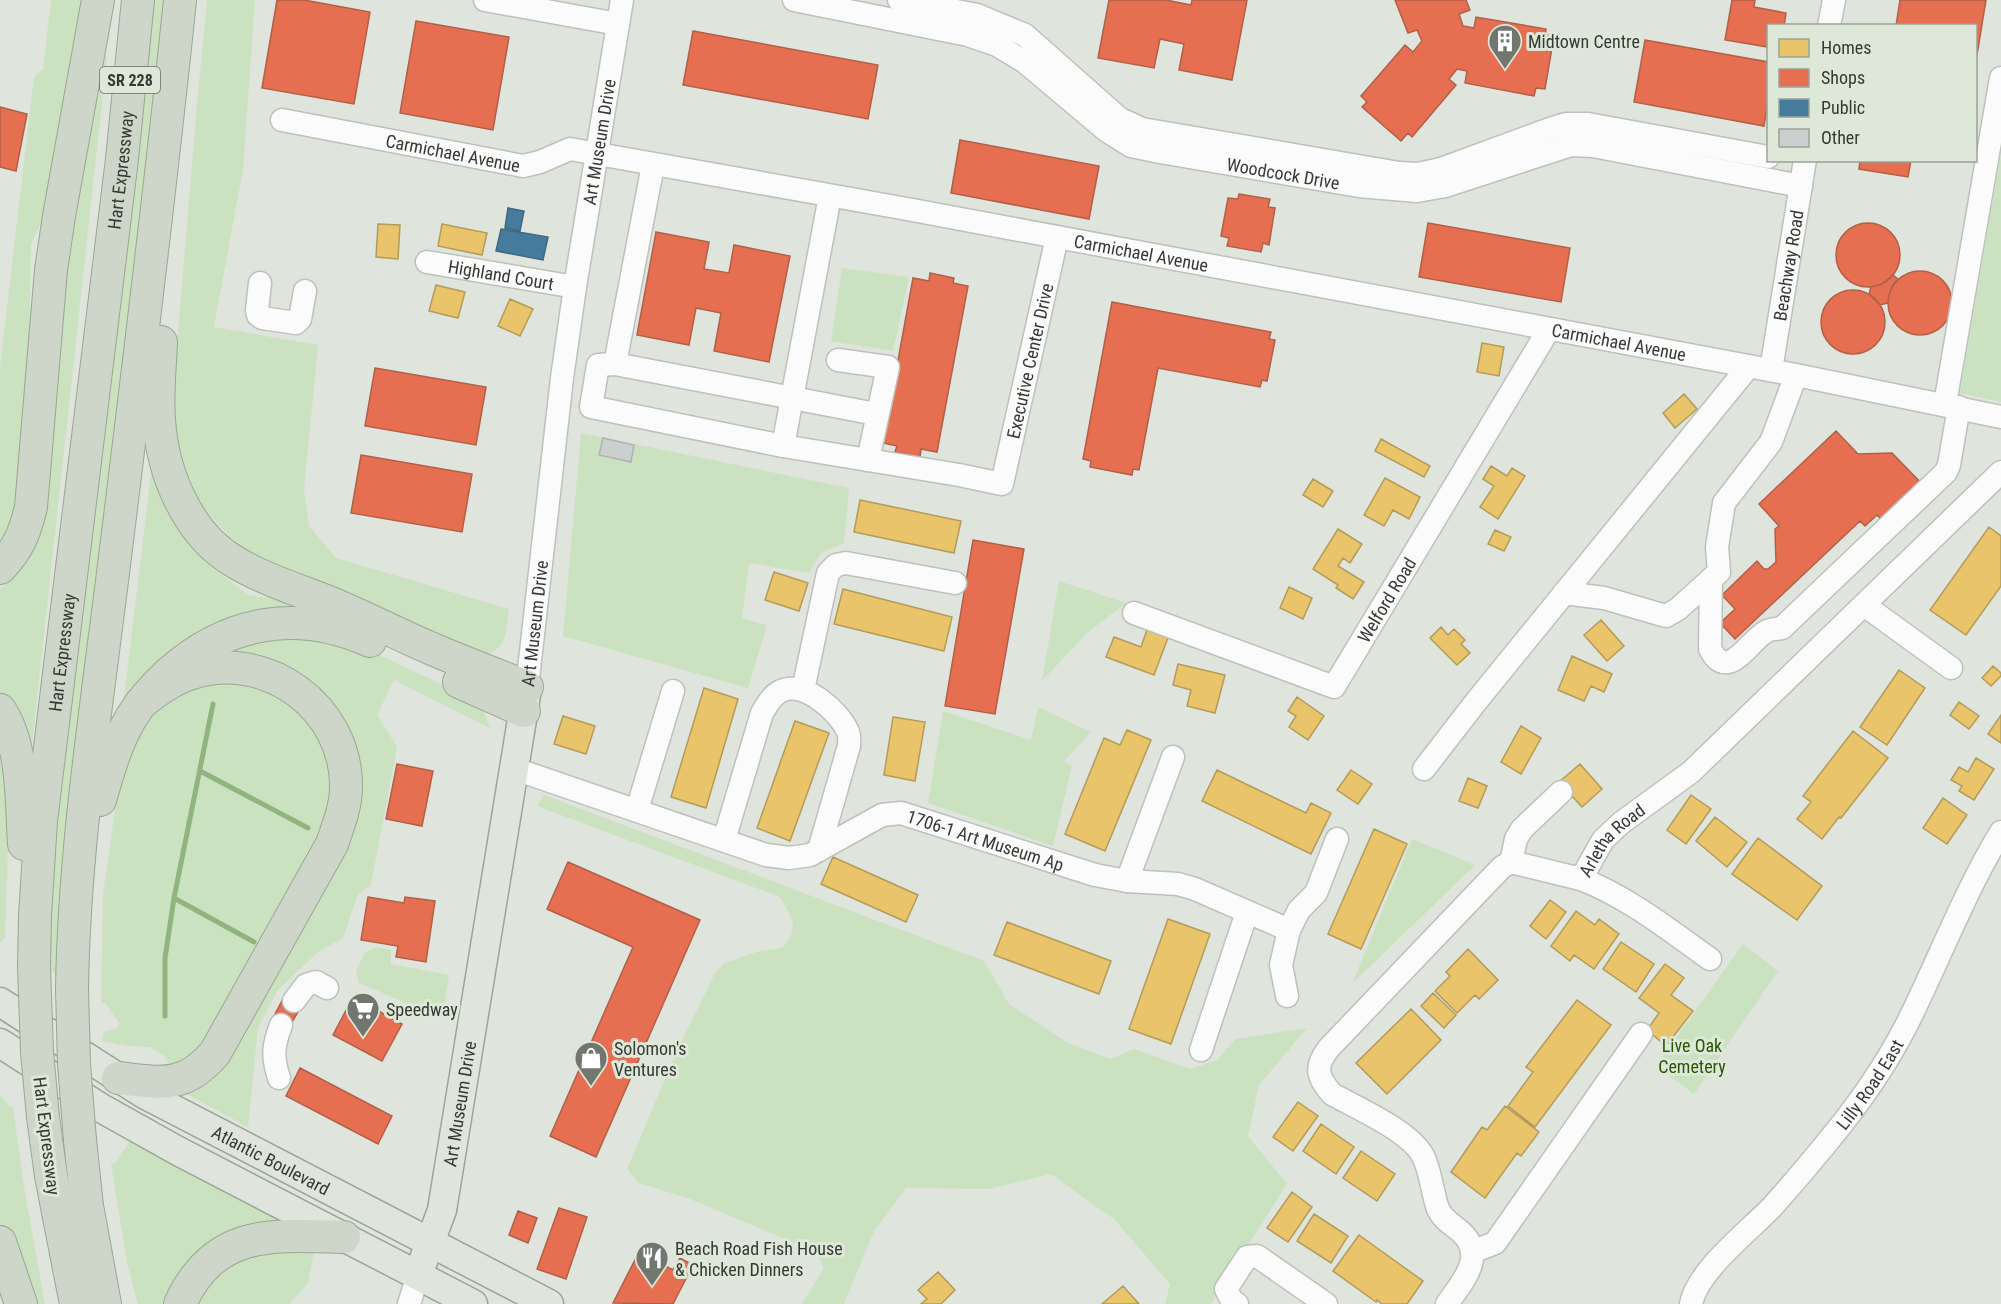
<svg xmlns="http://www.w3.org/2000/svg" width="2001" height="1304" font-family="'Roboto Condensed',sans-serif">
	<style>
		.green { fill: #cbe2c0 }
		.homes { fill: #e9c46a; stroke: #b39b5a; stroke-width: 1.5 }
		.shops { fill: #e76f51; stroke: #b25f48; stroke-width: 1.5 }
		.public { fill: #457b9d; stroke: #40687e; stroke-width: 1.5 }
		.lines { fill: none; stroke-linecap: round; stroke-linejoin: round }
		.stream { stroke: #91b37f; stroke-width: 5 }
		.building { fill: #cccfcf; stroke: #b0b2b1; stroke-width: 1.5 }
		.minor-casing { stroke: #bdc1bb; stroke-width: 25 }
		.major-casing { stroke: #9aa694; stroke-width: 31 }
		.highway-casing { stroke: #9aa694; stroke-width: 34 }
		.minor { stroke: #fafbfa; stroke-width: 22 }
		.major { stroke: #dfe5dc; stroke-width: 28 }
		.highway { stroke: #cdd6c8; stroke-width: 32 }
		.highway-bridge-casing { stroke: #9aa694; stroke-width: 34; stroke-linecap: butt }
		.highway-bridge { stroke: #cdd6c8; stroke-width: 32 }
		.labels { text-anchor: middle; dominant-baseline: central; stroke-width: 6; stroke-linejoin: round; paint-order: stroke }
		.shield { fill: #dee8d9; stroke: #686e66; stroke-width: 1.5 }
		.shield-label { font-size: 16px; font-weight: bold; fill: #363a34 }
		.poi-label { font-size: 18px; fill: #363a34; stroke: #dee8d9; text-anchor: start }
		.street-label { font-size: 18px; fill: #363a34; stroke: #dee8d9 }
		.park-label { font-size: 18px; fill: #2a5508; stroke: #dee8d9 }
	</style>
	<rect width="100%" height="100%" fill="#dfe4dc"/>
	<path class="green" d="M51,0H83L47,207L31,245L30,310L32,307L16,516L0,549V367L34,77L43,69Z
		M150,0H168L57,974L48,970L47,897Z
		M207,0H255L243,169L214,327L318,345L304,489L309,526L336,558L509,609C505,631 509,647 484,656L332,596L320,582L275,565L247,550L231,538L203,507L181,468L172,406L196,115Z
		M101,56L107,57L29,772L0,695V589L6,584L25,563L40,534L48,505L52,401L67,239Z
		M2001,154V402L1960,393Z
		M842,268L909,277L893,351L831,341Z
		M581,433L849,488L844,543L821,553L809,573L749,563L742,618L767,625L748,688L563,636Z
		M151,474L160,477L182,531L205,562L249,595L330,608L290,612L123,706Z
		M1059,581L1126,603L1087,633L1042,681Z
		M265,634L358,645L454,690L484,712L490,728L394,680L377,715L397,747L371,884L357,896L343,938L318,952L278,990L258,1027L248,1127L186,1094L180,1087L331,860L340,730L221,655Z
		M195,680L265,682L327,738L338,804L205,1053L172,1070L165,1057L150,1047L127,1046L102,1041L104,1032L117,1028L120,1024L105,1003H101L103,894L122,760L141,718Z
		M1038,707L1091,732L1064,761L1072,766L1053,846L928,803L943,711L1031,740Z
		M0,728L10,792L5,938L0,942Z
		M544,795L984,961L1009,1004L1068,1043L1110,1059L1134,1049L1190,1069L1217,1060L1236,1039L1307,1028L1259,1085L1248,1136L1287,1184L1211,1304H1165L1170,1284L1115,1220L1051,1174L988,1189L906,1188L874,1231L844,1304H802L824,1268L816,1252L690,1199L639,1183L627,1169L676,1053L714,975L723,964L756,952L782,948C801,926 792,920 780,897L537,806Z
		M1412,839L1475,865L1352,984Z
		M1743,944L1778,971L1694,1094L1656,1066Z
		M377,947L391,950V964L449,975L444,1007L440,1010L427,1012L359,983L356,972L365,952Z
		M0,1095L9,1106L13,1107L24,1187L45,1304H28L0,1225Z
		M130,1141L277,1219L273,1228L172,1304H138L127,1263L111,1164L115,1163Z
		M315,1246L308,1283L289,1304H188L240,1251Z"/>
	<path class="homes" d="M378,224L400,225L398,259L376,257Z
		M442,224L487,233L482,255L438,246Z
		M436,285L465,292L458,318L429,311Z
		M510,299L533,309L520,336L498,326Z
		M1482,343L1504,347L1499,376L1477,372Z
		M1684,394L1697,409L1675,428L1663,413Z
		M1381,439L1430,466L1424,477L1375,451Z
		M1491,466L1507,476L1512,468L1525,476L1498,519L1480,507L1494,486L1483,479Z
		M1385,478L1420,497L1409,519L1393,510L1384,526L1364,515Z
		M1313,479L1333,491L1323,507L1303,495Z
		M860,500L961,521L954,553L854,532Z
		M1989,527L2001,536V586L1966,635L1930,610Z
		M1338,529L1362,544L1350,563L1343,558L1338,566L1364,582L1353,599L1336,588L1338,585L1313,569Z
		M1495,530L1511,537L1504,551L1488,544Z
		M774,572L808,583L799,611L765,600Z
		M1289,587L1312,598L1303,619L1280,608Z
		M843,589L952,617L944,651L834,624Z
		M1601,620L1624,646L1607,661L1584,635Z
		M1148,627L1169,635L1154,675L1106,657L1114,637L1141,647Z
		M1441,627L1448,635L1454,629L1465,640L1461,644L1470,653L1457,665L1430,638Z
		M1572,656L1612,674L1604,692L1591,686L1584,701L1558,690Z
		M1178,664L1225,675L1215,713L1187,706L1191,690L1173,685Z
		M1993,666L2001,673V676L1991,686L1982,678Z
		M1899,670L1925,688L1887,745L1860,727Z
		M704,688L738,699L706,808L671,797Z
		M1297,697L1324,716L1308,740L1289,727L1296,716L1288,711Z
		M1959,702L1979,716L1969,729L1950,715Z
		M2001,715V743L1988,734Z
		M563,716L595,726L586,754L554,744Z
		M893,717L925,722L915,781L884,775Z
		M795,721L829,733L790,841L757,828Z
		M1521,726L1541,738L1521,774L1501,762Z
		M1127,730L1151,740L1105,851L1065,834L1104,738L1120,745Z
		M1853,731L1888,758L1841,818L1839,817L1822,839L1797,819L1811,802L1803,796Z
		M1976,758L1994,769L1974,800L1959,791L1962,786L1951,780L1959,767L1968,772Z
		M1580,764L1602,789L1582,807L1559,782Z
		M1217,770L1306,813L1311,803L1331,813L1311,854L1202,801Z
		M1351,770L1372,784L1358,804L1337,790Z
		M1468,778L1487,786L1478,808L1459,801Z
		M1691,795L1711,809L1686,844L1667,830Z
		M1943,798L1967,815L1947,844L1923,828Z
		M1715,817L1747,842L1727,867L1696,841Z
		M1374,829L1407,844L1361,949L1328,934Z
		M1758,838L1822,886L1797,920L1732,874Z
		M833,857L918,895L906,922L821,884Z
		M1550,900L1566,912L1546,939L1530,926Z
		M1576,911L1595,925L1599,919L1619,934L1594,969L1574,955L1570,961L1551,946Z
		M1168,919L1210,934L1171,1044L1129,1029Z
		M1007,922L1111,961L1099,994L994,955Z
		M1621,942L1654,964L1636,992L1603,969Z
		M1468,949L1498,980L1479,999L1475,995L1457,1013L1435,991L1450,976L1446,972Z
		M1665,964L1684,978L1671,995L1693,1011L1666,1046L1647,1030L1659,1013L1639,998Z
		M1433,993L1456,1015L1444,1028L1421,1006Z
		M1577,1000L1611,1025L1535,1127L1508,1106L1533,1072L1526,1067Z
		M1411,1009L1441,1040L1387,1094L1356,1063Z
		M1298,1102L1318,1116L1293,1151L1273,1137Z
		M1505,1106L1539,1132L1521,1156L1517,1153L1485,1198L1451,1172L1482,1127L1487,1130Z
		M1321,1124L1354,1147L1336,1174L1303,1151Z
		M1361,1151L1395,1174L1377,1201L1343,1178Z
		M1292,1192L1312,1207L1288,1242L1267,1228Z
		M1314,1214L1348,1236L1331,1263L1297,1241Z
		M1359,1235L1423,1281L1407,1304H1382L1377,1300L1376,1302L1333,1271Z
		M938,1272L955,1290L941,1304H921L927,1299L918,1290Z
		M1123,1286L1139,1304H1102Z"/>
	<path class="shops" d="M277,0H304L370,12L354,104L262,88Z
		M1109,0H1166L1191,5L1192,0H1247L1232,80L1179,70L1184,44L1160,39L1154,68L1098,58Z
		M1395,0H1466L1470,10L1459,14L1463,26L1474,28L1476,17L1546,29L1545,35L1554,36L1545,89L1536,88L1534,96L1465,83L1467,71L1457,69L1449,79L1456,85L1412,137L1408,133L1401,141L1362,107L1367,102L1361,96L1405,45L1413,52L1422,41L1417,30L1408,33Z
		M1732,0H1755L1754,7L1786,13L1784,26H1768V47L1725,40Z
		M1900,0H1986L1976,61V26H1896Z
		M416,21L509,37L493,130L400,113Z
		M693,31L878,65L868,119L683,85Z
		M1645,40L1768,62V101L1764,126L1634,102Z
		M0,107L27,114L16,171L0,167Z
		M960,140L1099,166L1089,219L951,193Z
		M1860,160H1911L1908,177L1859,169Z
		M1239,194L1270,199L1268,207L1275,208L1269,245L1263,243L1261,252L1227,246L1229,238L1221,236L1228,198L1238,199Z
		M1428,223L1570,248L1561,302L1419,277Z
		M1836 255a32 32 0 1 1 64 0a32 32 0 1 1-64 0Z
		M656,232L709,242L704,269L729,273L734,245L790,256L769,362L714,351L721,313L696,308L689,345L637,335Z
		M1888 303a32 32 0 1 1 64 0a32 32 0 1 1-64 0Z
		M930,273L954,278L953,283L968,286L937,452L921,449L920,457L895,452L897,446L883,443L913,278L929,281Z
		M1893,275L1898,279L1893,285L1889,295L1888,303L1880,305L1869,294L1871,287L1882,284Z
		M1821 322a32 32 0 1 1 64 0a32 32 0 1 1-64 0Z
		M1112,302L1271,332L1269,339L1275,340L1267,381L1262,380L1260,387L1158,368L1139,470L1133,469L1132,475L1090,467L1091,461L1083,459Z
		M375,368L486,387L476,445L365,426Z
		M1836,431L1858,454L1892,453L1925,487L1886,524L1877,515L1865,526L1860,521L1735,639L1720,623L1735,609L1722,595L1757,561L1764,569H1768L1776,562L1775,529L1779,526L1759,504Z
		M361,455L472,474L462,532L351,513Z
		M973,540L1024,549L995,714L945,706Z
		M397,764L433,771L422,826L386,819Z
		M568,862L700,920L596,1157L550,1136L633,947L547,909Z
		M368,897L404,903L405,897L435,901L426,962L396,957L398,946L361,940Z
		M285,995L302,1005L288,1029L272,1020Z
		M353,997L402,1024L382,1061L333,1035Z
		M300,1068L392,1116L378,1144L286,1096Z
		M559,1208L587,1217L566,1279L537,1269Z
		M518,1211L537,1218L528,1243L509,1235Z
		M639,1252L673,1270L680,1258L693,1265L673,1304L613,1303Z"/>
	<path class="public" d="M508,208L524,211L520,231L505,228Z
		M501,229L548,237L543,260L496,251Z"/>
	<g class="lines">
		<path class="stream" d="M200,771L308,828
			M174,898L254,942
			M165,1016V958L174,898L213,704"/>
	</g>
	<path class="building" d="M603,438L634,445L631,462L599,455Z"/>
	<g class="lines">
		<g class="minor-casing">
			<g id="minor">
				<path d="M485,0L618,24"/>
				<path id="s1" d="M794,0L968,35L997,45L1025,62L1107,131L1131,146L1160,152L1359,186L1417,191L1445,186L1571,145L1593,146L1801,186"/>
				<path d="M899,0L977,15L1025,35L1120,119L1142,129L1399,173L1418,174L1441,169L1547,130L1566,124H1588L1768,157"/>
				<path d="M1829,26L1834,0"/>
				<path id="s2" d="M282,120L523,166L540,162L570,149L907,209L1583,335L1796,375L2001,417"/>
				<path d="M653,165L615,364L876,414"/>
				<path id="s3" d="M427,262L575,287"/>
				<path d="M260,283L257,310L258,315L262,318L296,323L300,319L305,291"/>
				<path d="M838,360L888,367L868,460"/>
				<path id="s4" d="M615,364L598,365L591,407L783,446L959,475L1002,484L1057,237"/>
				<path id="s5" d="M1771,370L1805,160"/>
				<path d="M1945,404L2001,78"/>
				<path d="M783,446L830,196"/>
				<path d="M1711,579L1710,649C1728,684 1749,640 1767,631C1771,629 1778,629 1782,628L1946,472L1949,465L1959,407"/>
				<path d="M1564,593L1604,598L1666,616L1678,609L1719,572L1717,547L1724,503L1771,442L1796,375"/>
				<path d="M1864,605L1951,668"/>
				<path id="s6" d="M1134,613L1334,687L1549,329"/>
				<path id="s7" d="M527,687L562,378L575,287L622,0"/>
				<path d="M803,690L828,573L836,565L846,563L955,583"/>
				<path id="s8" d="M515,769L766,855L789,858L810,855L882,815L901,813L1095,875L1127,881L1178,884L1195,889L1289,930"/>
				<path d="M1424,769L1475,703L1749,366"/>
				<path d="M637,810L673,691"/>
				<path d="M724,840L762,713C767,705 772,695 781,691C804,680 839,711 848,732C850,736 849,741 849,746L819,850"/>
				<path d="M1511,862L1516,839L1522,829L1561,792"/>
				<path d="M1581,879C1628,897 1669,930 1710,959"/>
				<path d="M1127,881L1173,757"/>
				<path d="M1287,996L1281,965L1289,930L1299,910L1316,893L1337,839"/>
				<path d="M294,1001L306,985L316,982L327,988"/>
				<path d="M1201,1050L1247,912"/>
				<path d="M279,1078C272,1056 273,1046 281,1025"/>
				<path d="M1472,1252L1495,1243L1641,1034"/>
				<path d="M409,1304L418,1275"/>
				<path d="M1237,1304L1232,1301L1226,1289L1247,1257L1257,1256L1326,1304"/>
				<path id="s9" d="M1447,1304C1462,1282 1487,1256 1461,1232C1452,1224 1443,1220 1438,1209C1432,1192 1431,1172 1423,1156C1410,1131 1357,1108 1332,1094C1317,1077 1314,1067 1329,1048L1502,867L1511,862L1581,879L1603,840L1621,823L1691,772L2001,472"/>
				<path id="s10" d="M1691,1304C1697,1271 1748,1232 1772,1207C1790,1187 1808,1166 1825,1145C1856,1108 1885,1067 1907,1024C1939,960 1964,893 2001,832"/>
			</g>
		</g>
		<g class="major-casing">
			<g id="major">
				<path id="s11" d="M0,1002L144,1094L549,1304"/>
				<path d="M0,1043L101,1108L178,1151L473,1304"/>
				<path id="s12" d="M418,1275L442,1210L527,689"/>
			</g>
		</g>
		<g class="highway-casing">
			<g id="highway">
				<path d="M161,342C160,368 157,394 159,419C162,472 187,534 235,562C265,580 299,590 331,603C365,617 397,634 430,648C462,662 495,674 527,687"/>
				<path d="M0,568C18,549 25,533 31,507L51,270L59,216L98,0"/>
				<path d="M459,682L524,711"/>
				<path d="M0,710C24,747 21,801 24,844"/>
				<path d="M100,800C108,772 116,743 131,718C141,701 155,686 169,673C228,620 298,609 370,641"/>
				<path id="s13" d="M34,966L35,916L41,821L122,159L138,0"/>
				<path d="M72,989C74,853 95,717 112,581C136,388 160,194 180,0"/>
				<path d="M118,1078C162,1083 184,1089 215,1053L332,844C338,826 346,807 346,787C347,708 267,649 192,673C172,679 157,691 141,703"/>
				<path d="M43,1117L51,1176L76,1304"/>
				<path d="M80,1140L87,1206L105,1304"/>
				<path d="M0,1242L21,1304"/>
				<path d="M180,1304C215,1228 273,1235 344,1237"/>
			</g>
		</g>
		<use href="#minor" class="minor"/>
		<use href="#major" class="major"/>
		<use href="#highway" class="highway"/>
		<g class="highway-bridge-casing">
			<path id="highway-bridge" d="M34,966L37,1052L43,1117
				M72,989L74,1064L80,1140"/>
		</g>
		<use href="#highway-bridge" class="highway-bridge"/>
	</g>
	<defs>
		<g id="building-pin" transform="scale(1.725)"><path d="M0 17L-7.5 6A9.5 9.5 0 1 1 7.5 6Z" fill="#71766f" stroke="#dee8d9"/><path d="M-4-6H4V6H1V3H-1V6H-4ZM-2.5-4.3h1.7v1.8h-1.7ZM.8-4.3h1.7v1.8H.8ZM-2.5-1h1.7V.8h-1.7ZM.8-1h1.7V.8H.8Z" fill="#fff"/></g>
		<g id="supermarket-pin" transform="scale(1.725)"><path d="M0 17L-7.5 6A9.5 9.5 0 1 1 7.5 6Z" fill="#71766f" stroke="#dee8d9"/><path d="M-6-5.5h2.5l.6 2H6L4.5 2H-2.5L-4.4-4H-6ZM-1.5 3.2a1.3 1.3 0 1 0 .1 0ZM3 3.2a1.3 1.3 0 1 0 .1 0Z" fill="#fff"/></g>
		<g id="shop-pin" transform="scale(1.725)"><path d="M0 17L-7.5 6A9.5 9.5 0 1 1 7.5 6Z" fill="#71766f" stroke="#dee8d9"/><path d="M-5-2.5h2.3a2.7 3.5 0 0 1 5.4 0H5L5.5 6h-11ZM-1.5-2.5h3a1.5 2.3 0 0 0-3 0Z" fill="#fff"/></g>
		<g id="restaurant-pin" transform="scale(1.725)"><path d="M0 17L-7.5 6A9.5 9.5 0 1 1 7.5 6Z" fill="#71766f" stroke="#dee8d9"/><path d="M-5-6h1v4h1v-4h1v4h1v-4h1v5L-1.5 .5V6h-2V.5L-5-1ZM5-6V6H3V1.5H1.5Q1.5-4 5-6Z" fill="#fff"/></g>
	</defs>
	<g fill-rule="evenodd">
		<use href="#building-pin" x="1505" y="41"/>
		<use href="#supermarket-pin" x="363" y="1009"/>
		<use href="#shop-pin" x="591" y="1058"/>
		<use href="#restaurant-pin" x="652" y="1258"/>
	</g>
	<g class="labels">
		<rect class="shield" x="100" y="67" width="60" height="26" rx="4.5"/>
		<g class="shield-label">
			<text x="130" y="80">SR 228</text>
		</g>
		<g class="poi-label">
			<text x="1528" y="41">Midtown Centre</text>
			<text x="386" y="1009">Speedway</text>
			<text x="614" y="1048">Solomon's<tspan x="614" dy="21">Ventures</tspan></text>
			<text x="675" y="1248">Beach Road Fish House<tspan x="675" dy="21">&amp; Chicken Dinners</tspan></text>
		</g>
		<g class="street-label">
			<text stroke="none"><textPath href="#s7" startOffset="550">Art Museum Drive</textPath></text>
			<text stroke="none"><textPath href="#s2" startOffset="174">Carmichael Avenue</textPath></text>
			<text stroke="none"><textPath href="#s13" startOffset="801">Hart Expressway</textPath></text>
			<text stroke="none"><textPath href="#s1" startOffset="531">Woodcock Drive</textPath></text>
			<text stroke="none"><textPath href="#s2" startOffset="876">Carmichael Avenue</textPath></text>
			<text stroke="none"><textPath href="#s5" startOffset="106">Beachway Road</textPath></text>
			<text stroke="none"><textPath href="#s3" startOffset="75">Highland Court</textPath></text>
			<text stroke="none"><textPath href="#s2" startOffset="1362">Carmichael Avenue</textPath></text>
			<text stroke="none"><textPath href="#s4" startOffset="604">Executive Center Drive</textPath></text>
			<text stroke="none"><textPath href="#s6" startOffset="315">Welford Road</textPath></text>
			<text stroke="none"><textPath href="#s7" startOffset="64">Art Museum Drive</textPath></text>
			<text stroke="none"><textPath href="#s13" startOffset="315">Hart Expressway</textPath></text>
			<text stroke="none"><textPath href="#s9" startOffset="717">Arletha Road</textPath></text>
			<text stroke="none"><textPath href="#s8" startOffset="500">1706-1 Art Museum Ap</textPath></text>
			<text stroke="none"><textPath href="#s10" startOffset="285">Lilly Road East</textPath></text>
			<text stroke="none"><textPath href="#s12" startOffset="177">Art Museum Drive</textPath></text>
			<text transform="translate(47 1136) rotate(83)">Hart Expressway</text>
			<text stroke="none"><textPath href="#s11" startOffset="314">Atlantic Boulevard</textPath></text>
		</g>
		<g class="park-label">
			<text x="1692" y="1045">Live Oak<tspan x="1692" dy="21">Cemetery</tspan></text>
		</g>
	</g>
	<rect x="1767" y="24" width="210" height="138" fill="#dee8d9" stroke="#9ba297" stroke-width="1.5"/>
	<rect x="1779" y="39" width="30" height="18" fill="#e9c46a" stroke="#9ba297" stroke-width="1.5"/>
	<text x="1821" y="54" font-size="18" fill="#363a34">Homes</text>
	<rect x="1779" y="69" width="30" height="18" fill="#e76f51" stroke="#9ba297" stroke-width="1.5"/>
	<text x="1821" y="84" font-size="18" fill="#363a34">Shops</text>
	<rect x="1779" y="99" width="30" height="18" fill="#457b9d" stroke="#9ba297" stroke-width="1.5"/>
	<text x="1821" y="114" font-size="18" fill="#363a34">Public</text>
	<rect x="1779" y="129" width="30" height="18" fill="#cccfcf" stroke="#9ba297" stroke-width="1.5"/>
	<text x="1821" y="144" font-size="18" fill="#363a34">Other</text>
</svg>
